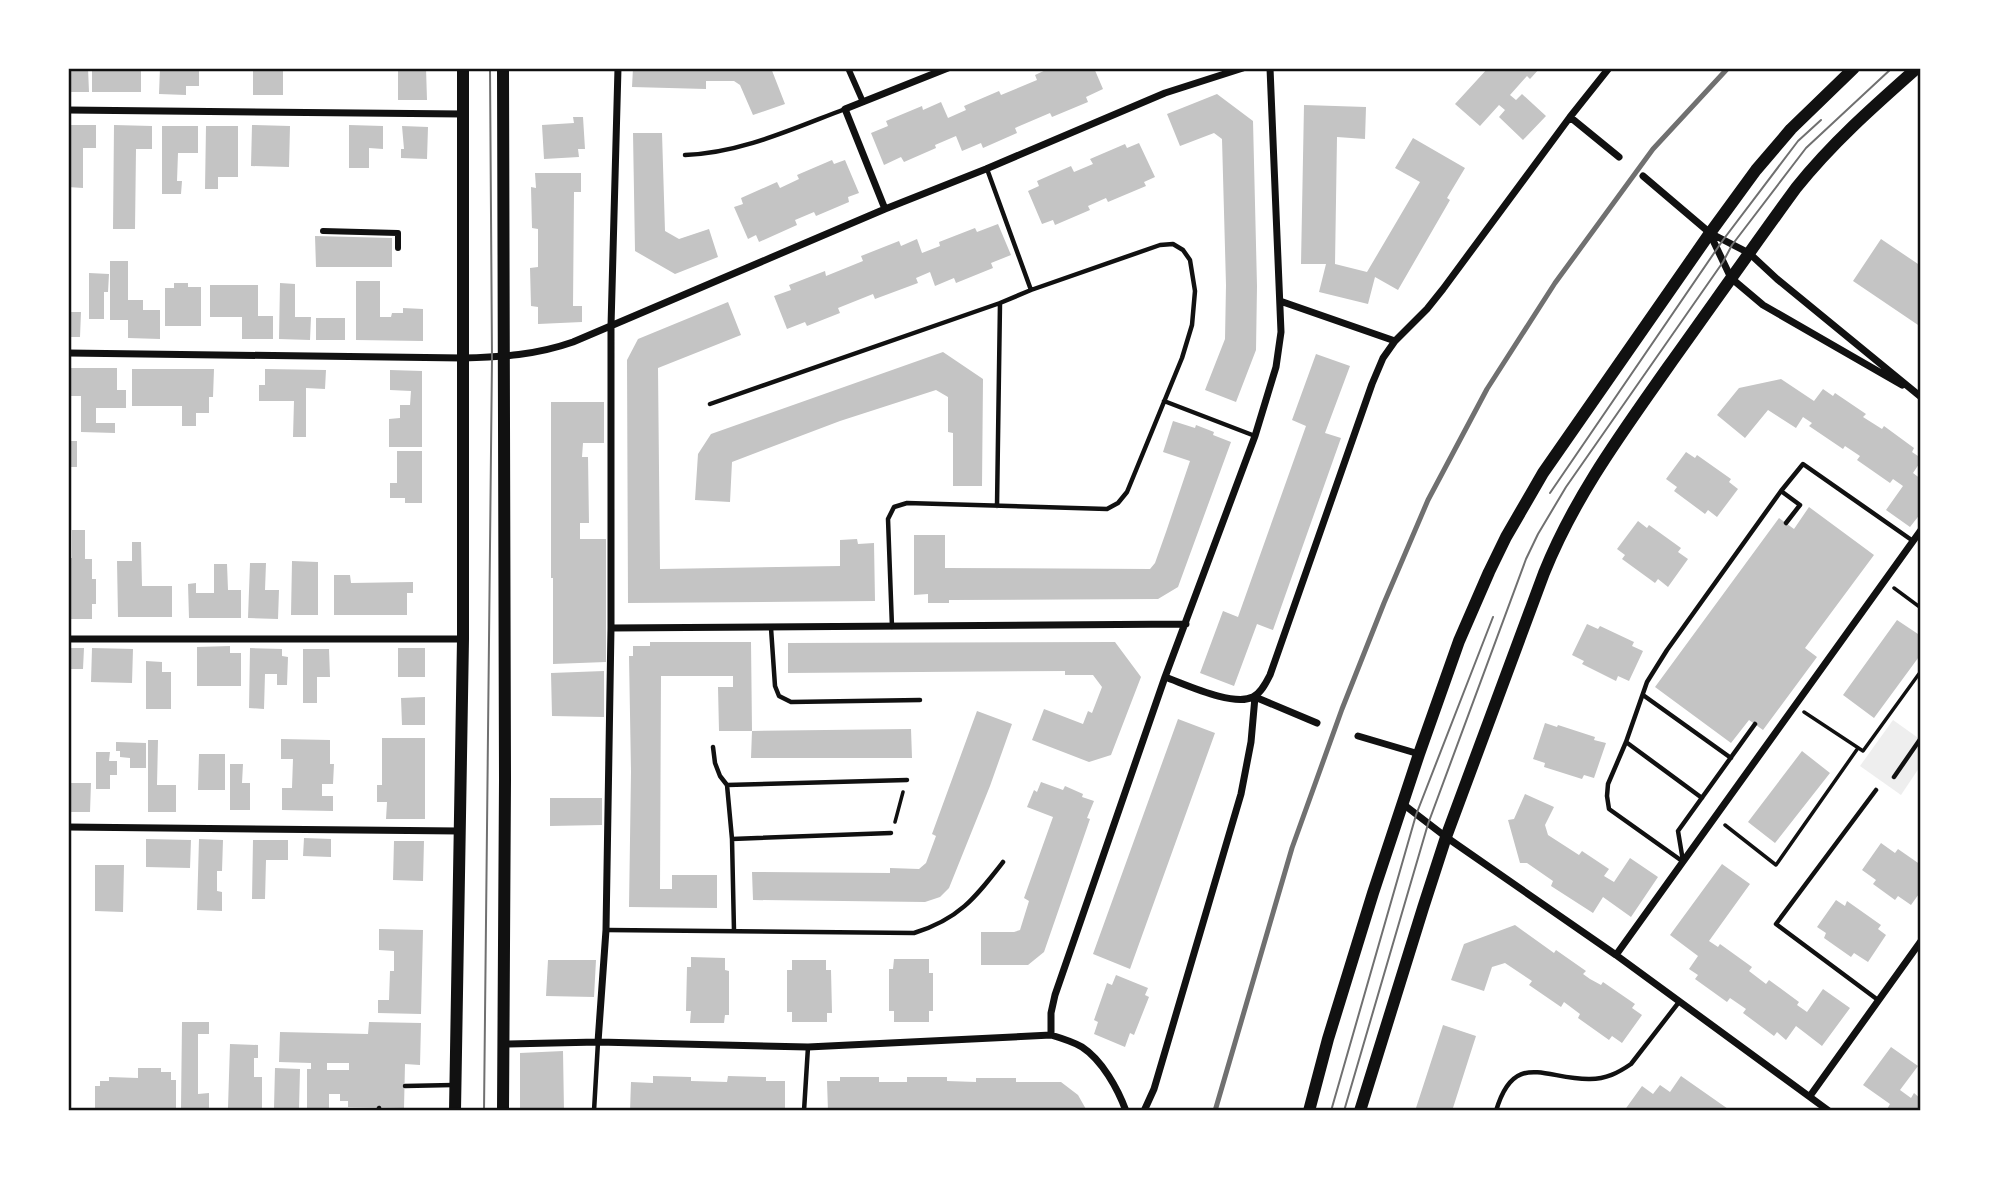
<svg xmlns="http://www.w3.org/2000/svg" width="1989" height="1179" font-family="Overpass,sans-serif">
	<style>
		.green { fill: #eee }
		.building { fill: #c4c4c4; fill-rule: evenodd }
		.lines { fill: none; stroke-linecap: round; stroke-linejoin: round }
		.path { stroke: #111; stroke-width: 3.5 }
		.service { stroke: #111; stroke-width: 4.5 }
		.pedestrian { stroke: #111; stroke-width: 6 }
		.minor { stroke: #111; stroke-width: 7 }
		.secondary { stroke: #111; stroke-width: 12 }
		.primary { stroke: #111; stroke-width: 12 }
		.tram { stroke: #707070; stroke-width: 2 }
		.rail { stroke: #707070; stroke-width: 5 }
		.neatline { fill: none; stroke: #111; stroke-width: 2.5 }
	</style>
	<rect width="100%" height="100%" fill="#fff"/>
	<path class="green" d="M1893,720L1921,740V765L1901,795L1860,766Z"/>
	<path class="building" d="M68,68H88L89,92H68Z
		M92,68H141V92H92Z
		M160,68H188V71H199V86H186V95L159,94Z
		M222,68H251V71H222Z
		M398,68H426L427,100H398Z
		M633,68H771L785,104L753,115L740,85L734,81H706V89L632,87Z
		M1050,68H1094L1103,89L1086,97L1088,102L1052,117L1050,113L1015,128L1017,133L983,148L981,143L962,151L956,136L935,145L936,148L904,162L901,157L884,165L871,133L888,126L886,121L922,106L923,110L941,102L948,118L966,110L964,106L999,91L1001,95L1037,80L1035,75Z
		M1488,68H1540L1530,79L1527,76L1510,95L1516,100L1522,94L1546,116L1523,140L1499,117L1505,110L1499,105L1480,126L1455,104Z
		M253,70H283V95H253Z
		M1217,94L1253,121L1257,286L1256,350L1236,402L1205,390L1225,339L1226,285L1222,139L1214,133L1180,146L1167,114Z
		M1304,105L1366,107L1365,139L1337,137L1335,264L1367,272L1420,182L1395,168L1413,138L1465,168L1447,198L1450,200L1398,290L1375,277L1368,304L1319,292L1326,264H1301Z
		M573,117H583L585,149H578L579,157L544,159L542,125L574,123Z
		M68,125H96V148H83V188L68,187Z
		M114,125L152,126V149H136L135,229H113Z
		M252,125L290,126L289,167L251,166Z
		M349,125L383,126V149L369,148V168H349Z
		M162,126H198V153H178L177,181H182L181,194H162Z
		M206,126H238V177H218V189H205Z
		M402,126L428,127L427,159L401,158V149H404Z
		M633,133H662L665,231L679,239L709,229L718,257L675,274L635,251Z
		M1139,143L1155,177L1144,182L1146,186L1108,202L1106,198L1088,206L1090,210L1055,225L1053,220L1042,224L1028,191L1039,186L1037,181L1071,166L1074,172L1093,164L1090,159L1125,144L1127,148Z
		M832,160L834,164L845,160L859,193L848,197L849,202L816,216L814,212L795,220L797,225L759,242L756,235L748,239L734,207L743,204L741,198L777,182L780,188L799,179L797,175Z
		M535,173H581V192H574L573,306H582V322L538,324V307L531,306L530,268L538,267V229L532,228L531,187L536,188Z
		M998,224L1011,255L991,263L993,268L956,283L954,278L935,286L930,272L916,278L918,283L875,299L873,294L838,308L840,313L807,326L805,322L787,329L774,296L791,290L789,285L825,271L826,276L863,261L861,256L899,241L901,246L917,239L922,253L940,246L939,242L975,228L977,232Z
		M315,236L392,238V267H316Z
		M1881,239L1921,266V327L1853,281Z
		M110,261H128V300H143V310H160V339L128,338V320H110Z
		M89,273L109,274L108,292H104V319H89Z
		M356,281H380V317H391L392,313H403V308L423,309V341L356,340Z
		M174,283H188V287H201V326H165V288H174Z
		M280,283L295,284V317H311L310,340L279,339Z
		M210,285H258V316H273V339H242V317H210Z
		M728,302L741,335L658,368L660,569L840,566V540L857,539L858,544L874,543L875,601L628,603L627,360L638,339Z
		M68,312H81L80,337H68Z
		M316,318H345V340H316Z
		M943,352L983,379L982,486H953V433L948,432V397L936,390L840,421L732,462L730,502L695,500L698,454L711,434Z
		M1316,354L1350,366L1325,433L1341,438L1273,630L1257,624L1234,686L1200,673L1223,611L1238,617L1306,426L1292,420Z
		M68,368H117V390H126V408H96V423H115V433L81,432V396H68Z
		M132,369H214L213,397H209V413H196V426H182V406H132Z
		M265,369L326,370L325,389L306,388V437H293L294,401H259V385H265Z
		M390,370L422,371V447H389V419L400,418V405H410L411,391L390,390Z
		M1781,379L1814,401L1823,389L1833,396L1835,393L1866,414L1863,417L1882,429L1884,426L1914,448L1912,452L1921,458V461L1913,473L1921,479V513L1910,527L1886,510L1903,486L1893,479L1890,483L1857,460L1860,456L1845,446L1843,449L1809,426L1812,423L1803,417L1796,428L1768,410L1745,438L1717,415L1739,388Z
		M551,402H604V443H583L582,457H588L589,523H580V539H606V662L553,664V578H551Z
		M1173,421L1195,428L1196,425L1214,432L1213,435L1231,442L1178,587L1158,599L949,600V603H928V594L914,595V535H945V568L1150,569L1155,563L1166,532L1190,461L1163,452Z
		M68,441H77V467H68Z
		M397,451H422V503H405V498H390V483H397Z
		M1686,452L1695,458L1697,455L1731,479L1729,482L1738,489L1717,517L1708,510L1705,514L1674,491L1677,487L1666,479Z
		M1809,507L1874,555L1805,648L1817,657L1763,730L1749,720L1731,743L1655,687L1779,518L1794,529Z
		M1638,521L1647,528L1649,525L1681,548L1678,552L1688,559L1668,587L1658,579L1655,583L1622,559L1625,555L1617,549Z
		M72,530H85V559H92V579H96V604H92V619H68V558H72Z
		M132,542H141L142,586H172V617H118L117,561H132Z
		M292,561L318,562V615H291Z
		M250,563H266L265,590H279L278,619L248,618Z
		M214,564H227L228,590H241V618H189L188,584L196,583V593H214Z
		M334,575H350L351,583L413,582V593H407V615H334Z
		M1897,620L1921,636V654L1874,718L1843,695Z
		M1587,624L1598,629L1600,626L1634,642L1632,646L1643,651L1629,681L1618,676L1616,681L1582,664L1584,661L1572,655Z
		M650,642H751L752,731H719L718,687H733V676H661L660,889H672V875H717V908L629,907L631,772L629,656H633V646H650Z
		M1115,642L1141,677L1111,755L1089,762L1032,740L1044,709L1083,724L1088,711L1092,713L1102,687L1093,675H1065V671L788,673V643Z
		M230,646V653H241V686H197V647Z
		M68,648H84L83,669H68Z
		M92,648L133,649L132,683L91,682Z
		M250,648L282,649V656L288,657L287,685H277V674H265L264,709L249,708Z
		M398,648H425V677H398Z
		M303,649H329L330,677H317V703H303Z
		M146,661L162,662V672H171V709H146Z
		M604,671V717L552,716L551,673Z
		M425,697V725H402L401,698Z
		M977,711L1012,724L990,786L949,888L940,897L925,902L753,900L752,872L890,873V868L919,869L926,863L936,836L932,834Z
		M1178,719L1215,733L1130,969L1093,954Z
		M1545,723L1557,727L1558,725L1595,737L1594,740L1606,743L1594,778L1584,775L1582,779L1544,767L1545,763L1533,759Z
		M911,729L912,758H751L752,731Z
		M382,738H425V819H386L387,802H377V785H382Z
		M281,739L330,740V764H334L333,784H322V796H333V811L282,810V788H292L293,759H281Z
		M148,740H158L157,785H176V812H148Z
		M116,742L146,743V768H130V758L120,757V751H116Z
		M1802,751L1830,773L1775,843L1748,822Z
		M96,752H110L109,761H117V775H110V789H96Z
		M199,754H225V790H198Z
		M230,764H243L242,783H250V810H230Z
		M1041,782L1063,790L1065,786L1083,794L1082,797L1094,801L1087,818L1090,819L1044,952L1028,965H981V932H1014L1020,930L1029,901L1024,898L1053,817L1027,807L1034,790L1037,792Z
		M68,783H91L90,812H68Z
		M1525,794L1554,807L1545,825L1548,835L1579,855L1582,851L1609,869L1604,876L1614,882L1630,858L1658,877L1631,917L1603,897L1593,913L1551,886L1553,881L1527,863H1520L1508,820L1514,819Z
		M550,798H602V825L550,826Z
		M304,838L331,839V857L303,856Z
		M146,839L191,840L190,868L146,867Z
		M199,839L223,840L222,871H217V891L222,892V911L197,910Z
		M253,840H288V860H266L265,899H252Z
		M394,841H424L423,881L393,880Z
		M1881,843L1895,853L1898,849L1921,865V891L1911,905L1898,896L1895,900L1873,884L1876,880L1862,870Z
		M1722,864L1750,884L1709,941L1718,947L1720,944L1752,967L1749,971L1766,984L1769,980L1799,1002L1797,1005L1807,1012L1823,989L1850,1008L1822,1046L1796,1026L1786,1040L1777,1032L1774,1036L1743,1013L1746,1009L1730,998L1727,1002L1695,979L1698,975L1689,969L1698,956L1670,935Z
		M95,865H124L123,912L95,911Z
		M1836,900L1845,906L1847,901L1881,925L1878,929L1886,935L1868,962L1854,953L1851,957L1824,938L1826,933L1817,927Z
		M1515,925L1554,953L1556,950L1586,971L1583,974L1590,979L1601,985L1603,982L1635,1004L1632,1008L1642,1015L1622,1043L1612,1036L1609,1040L1578,1018L1580,1014L1564,1002L1561,1007L1529,985L1532,981L1505,963L1492,967L1484,991L1451,980L1464,944Z
		M379,929L423,930L421,1014L378,1013V1000H389L390,971H394V951L379,950Z
		M691,957L725,958V970L729,971V1015H725L724,1023H690L691,1011H686L687,967H691Z
		M894,959H929V973H933V1011H929V1022H894V1011H889V969H893Z
		M548,960H596L594,997L546,996Z
		M792,960H826V970H831L832,1013H827V1022H792V1012H787V970H792Z
		M1116,975L1148,988L1145,995L1149,997L1134,1035L1130,1033L1125,1047L1094,1034L1098,1022L1094,1020L1107,983L1112,985Z
		M182,1022H209V1034H198V1094L209,1093V1108H181Z
		M369,1022L421,1023L420,1065L405,1064L404,1108L348,1107V1101H340V1094H329V1109H307V1069H311V1063L279,1062L280,1032L368,1034ZM327,1063H349V1070H327Z
		M1443,1025L1476,1036L1452,1111H1415Z
		M230,1044L258,1045V1058H254V1077H262V1109L228,1108Z
		M1891,1047L1918,1066L1900,1090L1911,1098L1914,1093L1921,1099V1111H1886L1890,1104L1863,1085Z
		M563,1051L564,1111H520V1053Z
		M138,1068H161V1072H171V1080H176V1108H95V1086H100V1081H109V1077L138,1078Z
		M275,1068L300,1069L299,1109L274,1108Z
		M653,1076L691,1077V1081L727,1082L728,1076L766,1077V1081H785V1111H630L631,1082L653,1083Z
		M1681,1076L1731,1111H1624L1642,1086L1653,1094L1660,1085L1670,1092Z
		M840,1077H879V1082H907V1077H947V1081L976,1082V1078H1016V1082H1061L1078,1095L1087,1111H828L827,1081H840Z"/>
	<g class="lines">
		<path class="path" d="M1894,588L1921,608
			M1804,712L1863,751L1921,671
			M895,822L903,792
			M1725,825L1776,865L1858,748"/>
		<path class="service" d="M685,155C741,153 792,129 845,109
			M987,169L1031,290
			M1164,401L1255,436
			M710,404L1000,303L997,506
			M1786,523L1800,505L1781,491L1803,464L1913,541
			M892,627L888,519L894,507L907,503L1107,509L1118,503L1127,492L1182,358L1192,325L1195,291L1190,260L1183,250L1173,244L1160,245L1031,290L1000,303
			M771,628L775,686L779,696L791,702L920,700
			M1643,695L1731,758
			M1626,742L1702,798
			M713,747L715,763L720,776L727,785L732,839L734,931
			M1894,777L1921,738
			M727,785L907,780
			M1876,790L1776,924L1878,1000
			M732,839L891,833
			M1682,861L1609,809L1607,796L1608,784L1626,742L1647,682L1667,650L1781,491
			M1683,861L1678,831L1755,724
			M607,930L914,933C959,919 975,898 1003,862
			M405,1086L453,1085
			M378,1111L379,1108
			M594,1111L598,1042
			M804,1111L808,1047
			M1496,1111C1514,1049 1546,1080 1590,1079C1606,1079 1618,1073 1631,1064L1679,1002"/>
		<path class="pedestrian" d="M848,68L863,102
			M323,231L398,233V248"/>
		<path class="minor" d="M68,110L463,114
			M1570,117L1619,157
			M1643,176L1710,233L1749,253L1777,279L1921,397
			M885,209L845,109L948,68
			M1710,234L1731,278L1763,305L1902,385
			M1395,341L1427,309L1443,289L1570,117L1609,68
			M68,353L463,358C502,357 536,355 573,342L885,209L986,169L1165,93L1243,68
			M611,628L1186,624
			M68,639H463
			M1165,677C1185,684 1233,707 1253,697C1261,693 1266,683 1270,675L1372,384L1383,358L1395,341L1280,301
			M1255,697L1317,723
			M1358,736L1419,754
			M1403,804L1446,837L1616,955L1829,1111
			M68,827L459,831
			M1616,955L1921,530
			M1051,1035V1013L1055,995L1165,677L1255,436L1276,367L1281,332L1270,68
			M598,1042L606,930L611,628V326L618,68
			M504,1044L598,1042L808,1047L1051,1035C1061,1038 1074,1042 1082,1047C1102,1060 1118,1089 1126,1111
			M1810,1096L1921,941
			M1144,1111L1154,1089L1241,794L1251,742L1255,697"/>
		<path class="secondary" d="M1309,1111L1328,1039L1373,893L1419,754L1459,641L1489,572L1506,537L1543,473L1710,233L1756,170L1791,129L1854,68
			M1360,1111L1423,908L1446,837L1544,573C1575,496 1621,434 1668,367C1711,307 1753,247 1796,188C1832,143 1874,106 1917,68"/>
		<path class="primary" d="M503,68L505,780L503,1111
			M455,1111L463,639V68"/>
		<path class="tram" d="M1550,493L1723,240L1798,141L1821,120
			M484,1111L492,358L490,68
			M1331,1111L1416,815L1493,617
			M1344,1111L1428,824L1526,559L1538,534L1566,487L1723,262L1732,245L1806,148L1892,68"/>
		<path class="rail" d="M1215,1111L1292,848L1342,709L1384,603L1428,500L1487,389L1555,283L1653,149L1728,68"/>
	</g>
	<rect width="1989" height="1179" fill="none" stroke="#ffffff" stroke-width="140"/>
	<rect x="70" y="70" width="1849" height="1039" class="neatline"/>
</svg>
